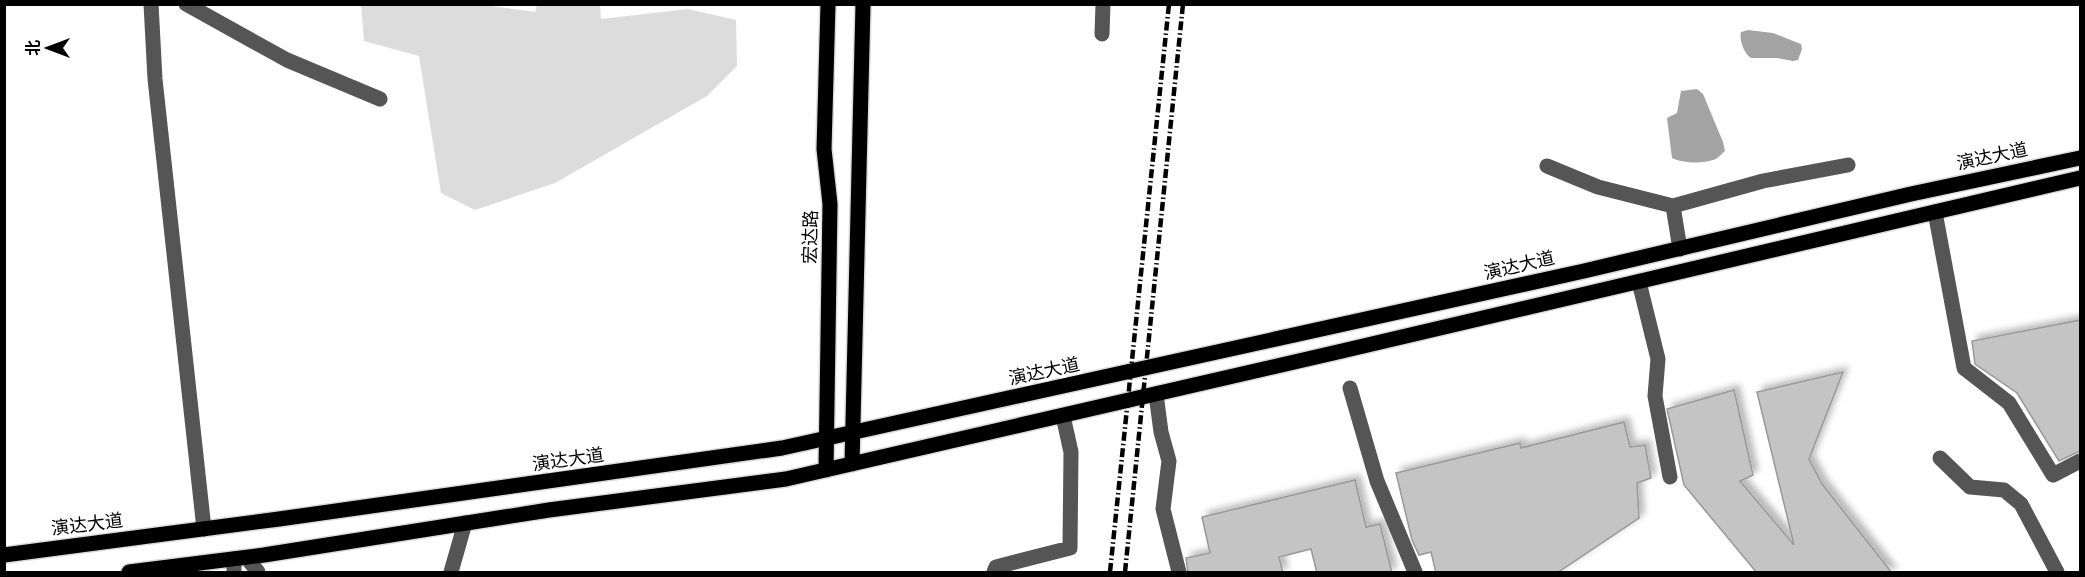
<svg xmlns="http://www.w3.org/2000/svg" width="2085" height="577" font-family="Quicksand,'Noto Sans SC',sans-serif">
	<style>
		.green { fill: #dcdcdc }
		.water { fill: #a3a3a3 }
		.building { fill: #c4c4c4; stroke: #999; stroke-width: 1.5; filter: url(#shadow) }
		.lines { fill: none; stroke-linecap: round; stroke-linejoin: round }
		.major-casing { stroke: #dbdbdb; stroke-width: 18 }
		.minor { stroke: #555; stroke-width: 15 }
		.major { stroke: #000; stroke-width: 15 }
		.rail { stroke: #000; stroke-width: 4.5; stroke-dasharray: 9 3 1.5 3; stroke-linecap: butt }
		.labels { text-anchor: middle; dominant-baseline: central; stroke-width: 6; stroke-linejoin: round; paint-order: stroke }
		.street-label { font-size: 18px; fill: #000; stroke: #fff }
	</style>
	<defs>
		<filter id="shadow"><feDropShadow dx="5" dy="-5" stdDeviation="3" flood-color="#0004"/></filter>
	</defs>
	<rect width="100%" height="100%" fill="#fff"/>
	<path class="green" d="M361,5H484L535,12L537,5H600L601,19L688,9L736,20L737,66L707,96L555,183L475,210L441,193L419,56L364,41Z"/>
	<path class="water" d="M1748,30L1773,33L1801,44L1802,49L1798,60L1793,61L1777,58H1751C1744,53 1739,41 1741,32Z
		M1697,89L1703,94L1723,142L1725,151C1721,154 1718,159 1713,160C1702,164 1682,163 1672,158L1667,118L1677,113L1681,91Z"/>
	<path class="building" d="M2080,320V451L2059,461L2017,393L1975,364L1972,341Z
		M1843,372L1809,459L1822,484L1892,573H1757L1684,485L1667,409L1734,390L1753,475L1740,481L1794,545L1757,392Z
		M1624,422L1630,447L1645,445L1651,478L1637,483L1639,518L1557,573H1436L1431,552L1419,555L1412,540L1396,473L1520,443L1521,448Z
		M1355,480L1366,527L1380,524L1392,573H1317L1311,549L1279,557L1283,573H1188L1186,558L1210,553L1202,517Z"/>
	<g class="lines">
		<g class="major-casing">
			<path id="major" d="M852,464L863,4
				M826,470L830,204L824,149L828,4
				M4,555L279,519L782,448L1584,271L1911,194L2080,158
				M129,572L264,555L549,510L786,479L1342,351L2080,178"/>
		</g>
		<path class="minor" d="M151,4L155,79L204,529
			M186,4L287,60L380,99
			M1102,34L1103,4
			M1547,166L1598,187L1673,206L1763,181L1848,165
			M1673,206L1680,249
			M1935,212L1964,368L2009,403L2053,475L2080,461
			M1639,282L1658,359L1655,396L1670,477
			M1350,388L1377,481L1415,572
			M1156,394L1161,432L1169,461L1163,509L1179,572
			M1940,458L1970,487L2004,490L2021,504L2057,572
			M247,558L258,572
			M234,559V572
			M451,572L465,523
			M994,572L996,567L1070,548L1071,452L1063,416"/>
		<use href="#major" class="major"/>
		<path class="rail" d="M1110,572L1169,4
			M1125,572L1183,4"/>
	</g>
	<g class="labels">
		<g class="street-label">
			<text transform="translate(1992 156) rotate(-12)">演达大道</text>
			<text transform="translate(810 237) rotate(-89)">宏达路</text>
			<text transform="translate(1519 265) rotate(-13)">演达大道</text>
			<text transform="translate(1044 371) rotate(-12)">演达大道</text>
			<text transform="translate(568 459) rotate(-8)">演达大道</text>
			<text transform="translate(87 524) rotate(-7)">演达大道</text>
		</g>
	</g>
	<rect width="2085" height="577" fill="none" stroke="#000000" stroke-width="12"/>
	<g transform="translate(48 48) rotate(270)" stroke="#ffffff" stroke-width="4.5" paint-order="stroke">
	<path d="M0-4.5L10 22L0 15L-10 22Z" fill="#000000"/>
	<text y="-9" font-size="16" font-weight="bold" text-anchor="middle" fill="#000000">北</text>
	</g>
</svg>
